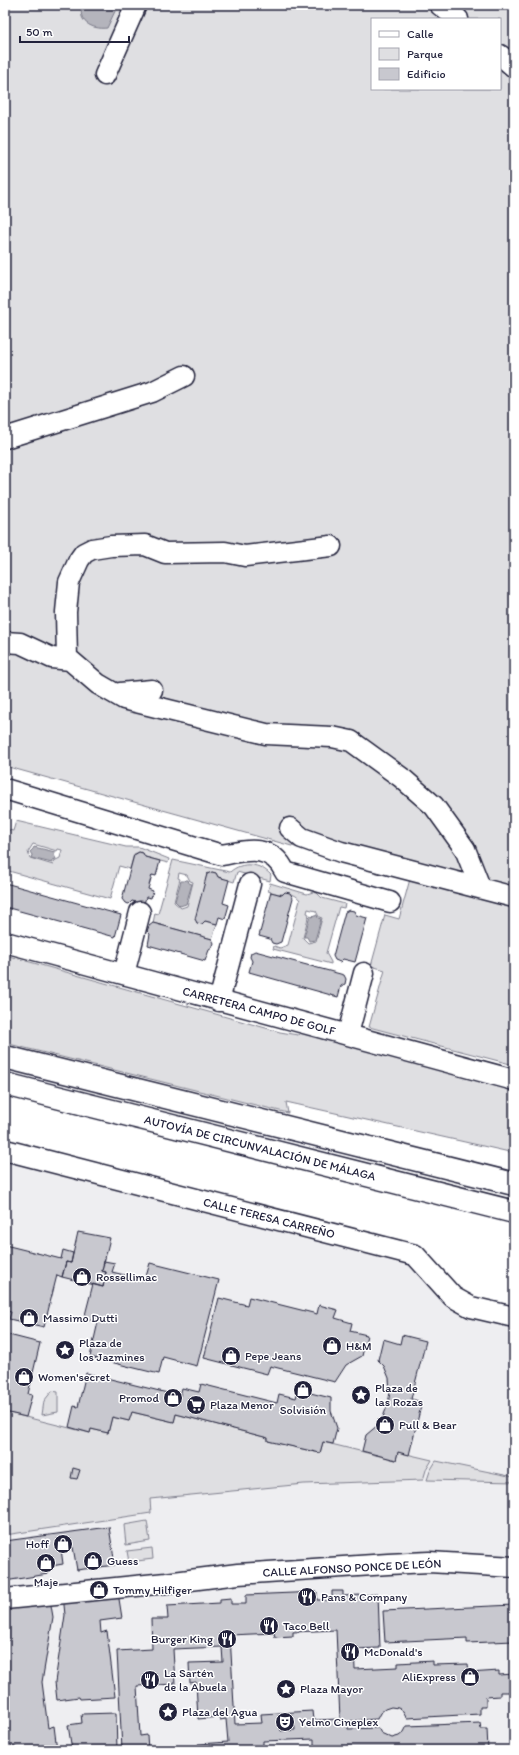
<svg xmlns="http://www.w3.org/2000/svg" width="519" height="1755" font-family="Itim,sans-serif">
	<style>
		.built { fill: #eeeef1 }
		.green { fill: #dfdfe2; stroke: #80808e; fill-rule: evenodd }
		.water { fill: #b4b4bc; stroke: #7a7a88 }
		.building { fill: #c8c8cf; stroke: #22223b; fill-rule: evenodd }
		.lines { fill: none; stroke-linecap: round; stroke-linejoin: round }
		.minor-casing { stroke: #22223b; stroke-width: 23 }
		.highway-casing { stroke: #22223b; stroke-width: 25 }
		.minor { stroke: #fff; stroke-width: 20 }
		.highway { stroke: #fff; stroke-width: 22 }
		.labels { text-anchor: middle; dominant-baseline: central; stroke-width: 3; stroke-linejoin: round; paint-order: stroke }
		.street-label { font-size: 12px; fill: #22223b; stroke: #fff }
		.poi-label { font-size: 12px; fill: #22223b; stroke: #fff; text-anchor: start }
	</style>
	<rect width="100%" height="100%" fill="#fff"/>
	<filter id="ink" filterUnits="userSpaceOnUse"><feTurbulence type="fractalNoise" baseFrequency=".025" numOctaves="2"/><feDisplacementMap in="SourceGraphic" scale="8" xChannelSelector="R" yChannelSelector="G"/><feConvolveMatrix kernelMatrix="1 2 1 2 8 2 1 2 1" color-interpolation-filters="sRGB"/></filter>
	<g filter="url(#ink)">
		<path class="built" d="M5,1162L408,1263L455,1311L514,1327V1750H5Z"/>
		<path class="green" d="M5,5H514V1065L369,1027L385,970L371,966L385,915L399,919L410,879L5,766ZM372,19H500V89H372Z
			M16,821L126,847H139L169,859L168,863L145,857L143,853L139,852L134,854L130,869L119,866L110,899L5,870V829L13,831ZM33,844L57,851L58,849L62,850L60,858L54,861L53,865L30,858L28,852Z
			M173,860L230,872C242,861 260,863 271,875L270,881L237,872L234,882L218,877L216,873L212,872L207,874L197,923L202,924L205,921L217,924L212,939L153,923L155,913L158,914ZM179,873L187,875L190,881L193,882L187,906L181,908L174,902L180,879L178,878Z
			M270,883L307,894L313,892L317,893L322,898L345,904L344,908L339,907L326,953L331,962V964L273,949L274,946L280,948L288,945L300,900C294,892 290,895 281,894C277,894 272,892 268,891ZM308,909L316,911L319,917L322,918L316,941L308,943L303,938L309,914L307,913Z
			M5,955L280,1032L298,1035L304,1030L514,1090V1153L286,1102L288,1113L5,1043Z
			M52,1391L58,1392V1412L42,1415L44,1401Z
			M5,1412L90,1433L91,1429L108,1433L112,1417L129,1421L132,1412L174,1422L176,1414L268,1438V1441L320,1453L323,1442L396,1460L398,1452L432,1460L426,1470L423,1480L304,1484L150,1499L151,1513L5,1535Z
			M436,1461L514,1477V1482L427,1480L430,1471Z
			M147,1521L150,1541L126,1545L124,1525Z
			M152,1548L153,1559L129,1562L127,1551Z"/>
		<path class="water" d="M83,5H118L107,28C92,30 76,21 83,5Z
			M34,847L55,852L54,855L56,859L52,860V863L31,858L32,855L30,852L33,849Z
			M185,880H188L189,883L192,884L186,904L180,906L175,901L181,881H184Z
			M314,915H317L318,918L321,919L315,940L309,941L307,937H304L310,916L312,917Z"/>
		<path class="building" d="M139,852L143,853L145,857L160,861L156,876L152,875L148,889L153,891L151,898L146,897L144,904L132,901L129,904L125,903L122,899L134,855Z
			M212,872L216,873L218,877L229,880L223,903L229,905L225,919L219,917L217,924L205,921L202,924L197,923L195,919L207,874Z
			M5,883L121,915L115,937L5,907Z
			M271,892L282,895L285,892L290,893L293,898L281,942L276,944L272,943L270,939L259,936Z
			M349,910L354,911L356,915L367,918L355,962L343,959L340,962L335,960L333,956L345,912Z
			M153,923L212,939L214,943L212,948L209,950L205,961L148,945L150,934L147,931L149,926Z
			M255,951L344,975L346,979L345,984L341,986L338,997L249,972L252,961L250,957L251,953Z
			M78,1232L110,1238L102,1271L106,1272L103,1287L62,1277L66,1262L71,1263Z
			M5,1245L61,1259L63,1250L73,1253L71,1263L66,1262L62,1277L57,1275L44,1327L9,1319L11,1312L5,1311Z
			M104,1261L115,1263L112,1272L145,1280L150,1263L219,1280L197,1366L163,1357L159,1374L90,1357L98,1322L84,1319L93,1284L103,1287L106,1272L102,1271Z
			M249,1297L317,1314L319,1305L338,1310L335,1318L352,1323L350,1331L367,1335L362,1356L346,1365L335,1382L270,1366L267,1374L204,1358L219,1298L247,1305Z
			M5,1334L40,1343L28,1394L32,1395L26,1417L5,1412Z
			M402,1335L426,1341L411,1399L422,1402L409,1455L398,1452L396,1460L362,1451L366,1435L378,1425L383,1417L388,1404L390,1392L389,1378L384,1366L378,1360L383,1339L400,1344Z
			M86,1373L180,1396L182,1388L199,1392L201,1384L277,1403L279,1394L296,1398L298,1390L331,1398V1411L337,1428L333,1444L323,1442L320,1453L268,1441V1438L176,1414L174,1422L132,1412L129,1421L112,1417L108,1433L91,1429L90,1433L69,1427L74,1406L78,1407Z
			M73,1468L80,1470L77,1479L71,1478Z
			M109,1527L115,1565L77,1570L73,1547L61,1549L63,1564L46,1567L48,1574L5,1581V1541Z
			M116,1580L122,1618L100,1621L101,1633L107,1631L115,1697L80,1699L79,1697L57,1700L55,1682L65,1615L63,1595Z
			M48,1588L53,1617L42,1682L48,1728L54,1726L57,1750H16V1747L11,1748V1750H5V1595Z
			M332,1591H343V1596L378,1594L380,1648L354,1649L355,1669L398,1667V1663L433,1661V1665L468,1664L469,1673L499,1671V1675L514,1674V1692H500V1696L486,1697V1707H480V1714L407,1718L403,1711L398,1708L391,1707L385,1709L380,1713L377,1719L348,1721V1729L378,1728L381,1733L392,1738L399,1736L404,1732L407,1726L480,1723L481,1729H487L488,1750H314V1739L263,1741V1750H199L198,1744L228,1742L226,1719L220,1720V1717L198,1719L196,1682L190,1683L189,1663L223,1662L222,1647L173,1649L175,1684L137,1686L140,1736L147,1735L148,1750H122L117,1651L152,1649L151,1619H168L167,1606L220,1603V1599L231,1598V1604H246V1595L317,1592V1600H332ZM336,1630L340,1719L313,1720L312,1711L261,1714L262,1723L235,1724L230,1635L274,1633L275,1637L293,1636V1632ZM294,1721L295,1730L281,1731L280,1722Z
			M514,1605V1641L467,1643V1638L385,1642L383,1611Z
			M116,1713L117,1750H72L68,1725L82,1723L81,1714Z"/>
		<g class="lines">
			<g class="minor-casing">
				<path id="minor" d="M440,5L458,19
					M500,55L514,67
					M105,75L136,5
					M5,438L152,392L184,376
					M5,642L20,643L52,658L70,660L98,684L124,699L266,734L332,737L351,741L402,778L434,806L465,849L480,887
					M67,659L66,612L69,582L79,560L84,553L92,549L111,546L145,545L165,553L225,552L245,556L331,546
					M120,693L152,690
					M5,789L222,855C248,850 272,844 285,872L390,902
					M290,828L302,838L341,852L514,897
					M5,942L514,1080
					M124,974L140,912
					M219,1001L250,884
					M348,1034L364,973
					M5,1150L415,1255L453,1297L471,1307L514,1317
					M5,1599L166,1583L238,1574L388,1564L429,1562L514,1567"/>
			</g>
			<g class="highway-casing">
				<path id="highway" d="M5,1057L514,1184
					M5,1084L514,1212"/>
			</g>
			<use href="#minor" class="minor"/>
			<use href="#highway" class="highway"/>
		</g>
	</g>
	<defs>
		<g id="shop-disc" transform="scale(1)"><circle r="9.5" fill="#22223b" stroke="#fff"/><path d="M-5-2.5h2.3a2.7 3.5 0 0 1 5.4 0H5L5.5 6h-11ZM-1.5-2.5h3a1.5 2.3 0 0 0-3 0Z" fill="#fff"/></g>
		<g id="sight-disc" transform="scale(1)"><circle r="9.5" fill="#22223b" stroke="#fff"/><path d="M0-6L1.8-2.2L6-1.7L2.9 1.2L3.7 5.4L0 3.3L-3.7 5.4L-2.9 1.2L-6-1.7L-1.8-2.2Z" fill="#fff"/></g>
		<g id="supermarket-disc" transform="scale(1)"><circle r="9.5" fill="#22223b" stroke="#fff"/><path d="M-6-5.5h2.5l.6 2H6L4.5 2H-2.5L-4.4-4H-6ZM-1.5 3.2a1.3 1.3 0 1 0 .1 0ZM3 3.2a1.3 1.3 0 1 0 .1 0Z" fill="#fff"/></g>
		<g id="restaurant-disc" transform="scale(1)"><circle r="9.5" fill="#22223b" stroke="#fff"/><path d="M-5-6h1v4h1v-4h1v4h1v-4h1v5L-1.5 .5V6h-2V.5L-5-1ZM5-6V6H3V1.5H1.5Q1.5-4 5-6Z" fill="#fff"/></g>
		<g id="theatre-disc" transform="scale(1)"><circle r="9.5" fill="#22223b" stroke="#fff"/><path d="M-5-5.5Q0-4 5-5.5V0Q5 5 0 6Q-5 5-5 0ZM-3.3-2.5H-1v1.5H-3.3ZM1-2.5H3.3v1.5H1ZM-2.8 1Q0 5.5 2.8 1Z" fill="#fff"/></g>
	</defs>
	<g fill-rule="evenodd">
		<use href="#shop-disc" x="82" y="1277"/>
		<use href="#shop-disc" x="29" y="1318"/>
		<use href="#shop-disc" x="332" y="1346"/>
		<use href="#sight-disc" x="65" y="1350"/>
		<use href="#shop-disc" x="231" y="1356"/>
		<use href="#shop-disc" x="24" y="1377"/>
		<use href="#shop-disc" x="303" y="1390"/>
		<use href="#sight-disc" x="361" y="1395"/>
		<use href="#shop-disc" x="173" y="1398"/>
		<use href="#supermarket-disc" x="196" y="1405"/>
		<use href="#shop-disc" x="385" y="1425"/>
		<use href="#shop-disc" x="63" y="1544"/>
		<use href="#shop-disc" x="93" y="1561"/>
		<use href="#shop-disc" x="46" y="1563"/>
		<use href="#shop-disc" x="99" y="1590"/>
		<use href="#restaurant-disc" x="307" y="1597"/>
		<use href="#restaurant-disc" x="269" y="1626"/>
		<use href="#restaurant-disc" x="227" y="1639"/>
		<use href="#restaurant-disc" x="350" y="1652"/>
		<use href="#shop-disc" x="470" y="1677"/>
		<use href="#restaurant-disc" x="150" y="1680"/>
		<use href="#sight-disc" x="286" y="1689"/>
		<use href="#sight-disc" x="168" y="1712"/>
		<use href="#theatre-disc" x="285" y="1722"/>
	</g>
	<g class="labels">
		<g class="street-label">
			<text transform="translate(259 1011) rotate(15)">CARRETERA CAMPO DE GOLF</text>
			<text transform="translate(260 1148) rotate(14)">AUTOVÍA DE CIRCUNVALACIÓN DE MÁLAGA</text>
			<text transform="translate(269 1218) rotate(14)">CALLE TERESA CARREÑO</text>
			<text transform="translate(352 1568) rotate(-3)">CALLE ALFONSO PONCE DE LEÓN</text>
		</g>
		<g class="poi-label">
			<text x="96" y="1277">Rossellimac</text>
			<text x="43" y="1318">Massimo Dutti</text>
			<text x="79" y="1343">Plaza de<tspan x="79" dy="14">los Jazmines</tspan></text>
			<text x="346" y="1346">H&amp;M</text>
			<text x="245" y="1356">Pepe Jeans</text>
			<text x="38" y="1377">Women'secret</text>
			<text x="375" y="1388">Plaza de<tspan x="375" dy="14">las Rozas</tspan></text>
			<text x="159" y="1398" text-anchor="end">Promod</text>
			<text x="210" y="1405">Plaza Menor</text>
			<text x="303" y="1410" text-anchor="middle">Solvisión</text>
			<text x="399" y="1425">Pull &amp; Bear</text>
			<text x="49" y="1544" text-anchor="end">Hoff</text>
			<text x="107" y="1561">Guess</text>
			<text x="46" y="1582" text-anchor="middle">Maje</text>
			<text x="113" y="1590">Tommy Hilfiger</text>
			<text x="321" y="1597">Pans &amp; Company</text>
			<text x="283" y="1626">Taco Bell</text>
			<text x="213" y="1639" text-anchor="end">Burger King</text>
			<text x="364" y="1652">McDonald's</text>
			<text x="164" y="1673">La Sartén<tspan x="164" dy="14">de la Abuela</tspan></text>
			<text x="456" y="1677" text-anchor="end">AliExpress</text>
			<text x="300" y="1689">Plaza Mayor</text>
			<text x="182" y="1712">Plaza del Agua</text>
			<text x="299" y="1722">Yelmo Cineplex</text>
		</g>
	</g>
	<rect width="519" height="1755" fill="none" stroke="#fff" stroke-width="20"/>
	<rect x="10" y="10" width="499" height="1735" fill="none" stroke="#22223b" stroke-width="1.5" filter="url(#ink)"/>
	<rect x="371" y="18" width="130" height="72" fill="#ffffff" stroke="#a7a7b1"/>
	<rect x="379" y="31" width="20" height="6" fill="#ffffff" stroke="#a7a7b1"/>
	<text x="407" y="38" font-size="12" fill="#22223b">Calle</text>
	<rect x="379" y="48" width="20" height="12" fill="#dfdfe2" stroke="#a7a7b1"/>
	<text x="407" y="58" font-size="12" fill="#22223b">Parque</text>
	<rect x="379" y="68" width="20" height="12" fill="#c8c8cf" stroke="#a7a7b1"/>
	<text x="407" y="78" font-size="12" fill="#22223b">Edificio</text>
	<path d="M20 36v6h109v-6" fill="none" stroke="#22223b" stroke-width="2"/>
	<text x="26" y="36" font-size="12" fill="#22223b" stroke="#ffffff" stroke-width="3" paint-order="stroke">50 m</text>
</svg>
